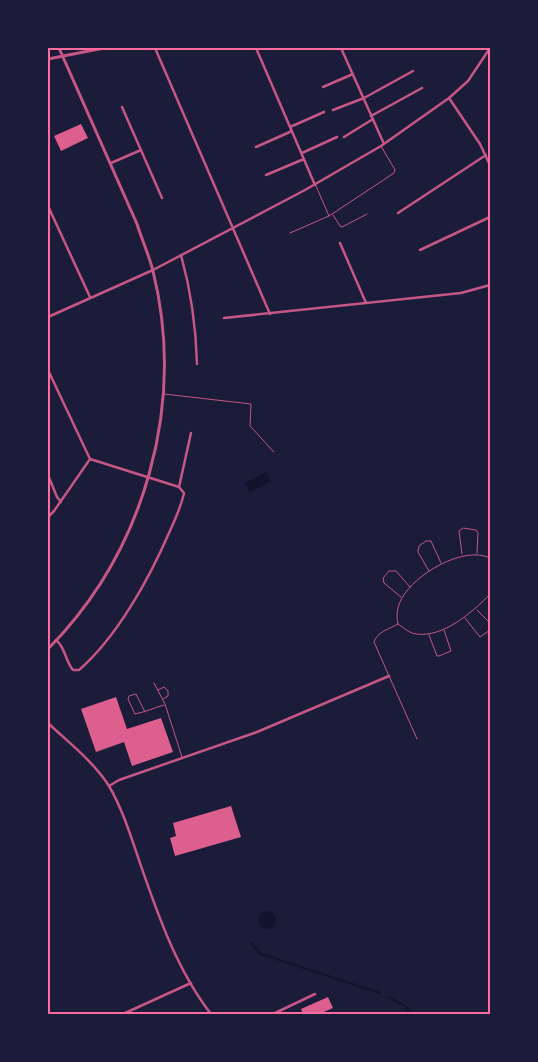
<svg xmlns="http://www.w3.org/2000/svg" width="538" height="1062" font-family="Poppins,sans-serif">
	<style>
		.water { fill: #12122b }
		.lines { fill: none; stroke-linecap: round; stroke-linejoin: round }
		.stream { stroke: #12122b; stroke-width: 2 }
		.building { fill: #dd5f8e }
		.service { stroke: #c65784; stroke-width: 1 }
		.minor { stroke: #c65784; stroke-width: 2.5 }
		.tertiary { stroke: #c65784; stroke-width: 3 }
		.neatline { fill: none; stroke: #ff6b9d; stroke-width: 2 }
	</style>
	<rect width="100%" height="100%" fill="#1b1b3a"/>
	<path class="water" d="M266,472L271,481L250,492L245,483Z
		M258 920a9 9 0 1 1 18 0a9 9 0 1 1-18 0Z"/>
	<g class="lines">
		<path class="stream" d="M490,431V444
			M251,943L261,954L380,993
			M389,997L405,1006L413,1014"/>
	</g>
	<path class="building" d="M81,124L88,138L61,151L54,136Z
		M116,697L127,729L161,718L173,752L132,766L124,742L96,752L81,709Z
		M231,806L241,837L175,856L170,838L176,836L173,823Z
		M328,997L333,1008L319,1014H303L301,1009Z"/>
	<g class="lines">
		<path class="service" d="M333,215L340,226L342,227L367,214
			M329,216L394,173L395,170L381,146
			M290,233L329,216L316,186
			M164,394L251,404L250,426L274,452
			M462,554L459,531L463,528L476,530L478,533L477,553
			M490,558C464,545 415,574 402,598C397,607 396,615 398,624C404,628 409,633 416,634C443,638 473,612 490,594
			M429,571L418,552L419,546L426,541H431L441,563
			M401,597L384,583L383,578L389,571H396L410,587
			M477,610L490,623
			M465,618L480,637L490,630
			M398,624C389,629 377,632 374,642L417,739
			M429,635L437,656H439L451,651L444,630
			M154,683L165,704L182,757
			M158,690L164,687L168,691V696L163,699
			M145,712L136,694L129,696L128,699L135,714C145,712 154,708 164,705"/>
		<path class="minor" d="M155,48L270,314
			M256,48L315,185
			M341,48L384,144
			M323,87L353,74
			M449,98L480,144L490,165
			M122,107L162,198
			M333,110L364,98L413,71
			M371,116L422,88
			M290,127L324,112
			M344,137L373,119
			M256,147L292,131
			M302,153L337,137
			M111,163L141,150
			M266,175L304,159
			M48,206L90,297
			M398,213L486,155
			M340,243L366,303
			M420,250L490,217
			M181,255C191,291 196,326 197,364
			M48,317L153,270L305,190L381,146L449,98L468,81L490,48
			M224,318L461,293L490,285
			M48,370L90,459L179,487L184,493C181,507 175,520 169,533C149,579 117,637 79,670H73C65,661 66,648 56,640
			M48,475L57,497L61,502
			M179,487L191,433
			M48,517L54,511L90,459
			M48,723C69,743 93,761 109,786C123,810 131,837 140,863C158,915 177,970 211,1014
			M109,786L119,780L257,732L389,676
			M123,1014L191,983
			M273,1014L315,994"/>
		<path class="tertiary" d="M48,59L104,48
			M48,649C145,551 186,405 153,271C149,255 142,240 137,224L59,48"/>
	</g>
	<rect width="538" height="1062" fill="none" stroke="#1b1b3a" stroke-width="98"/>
	<rect x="49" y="49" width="440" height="964" class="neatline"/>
</svg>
